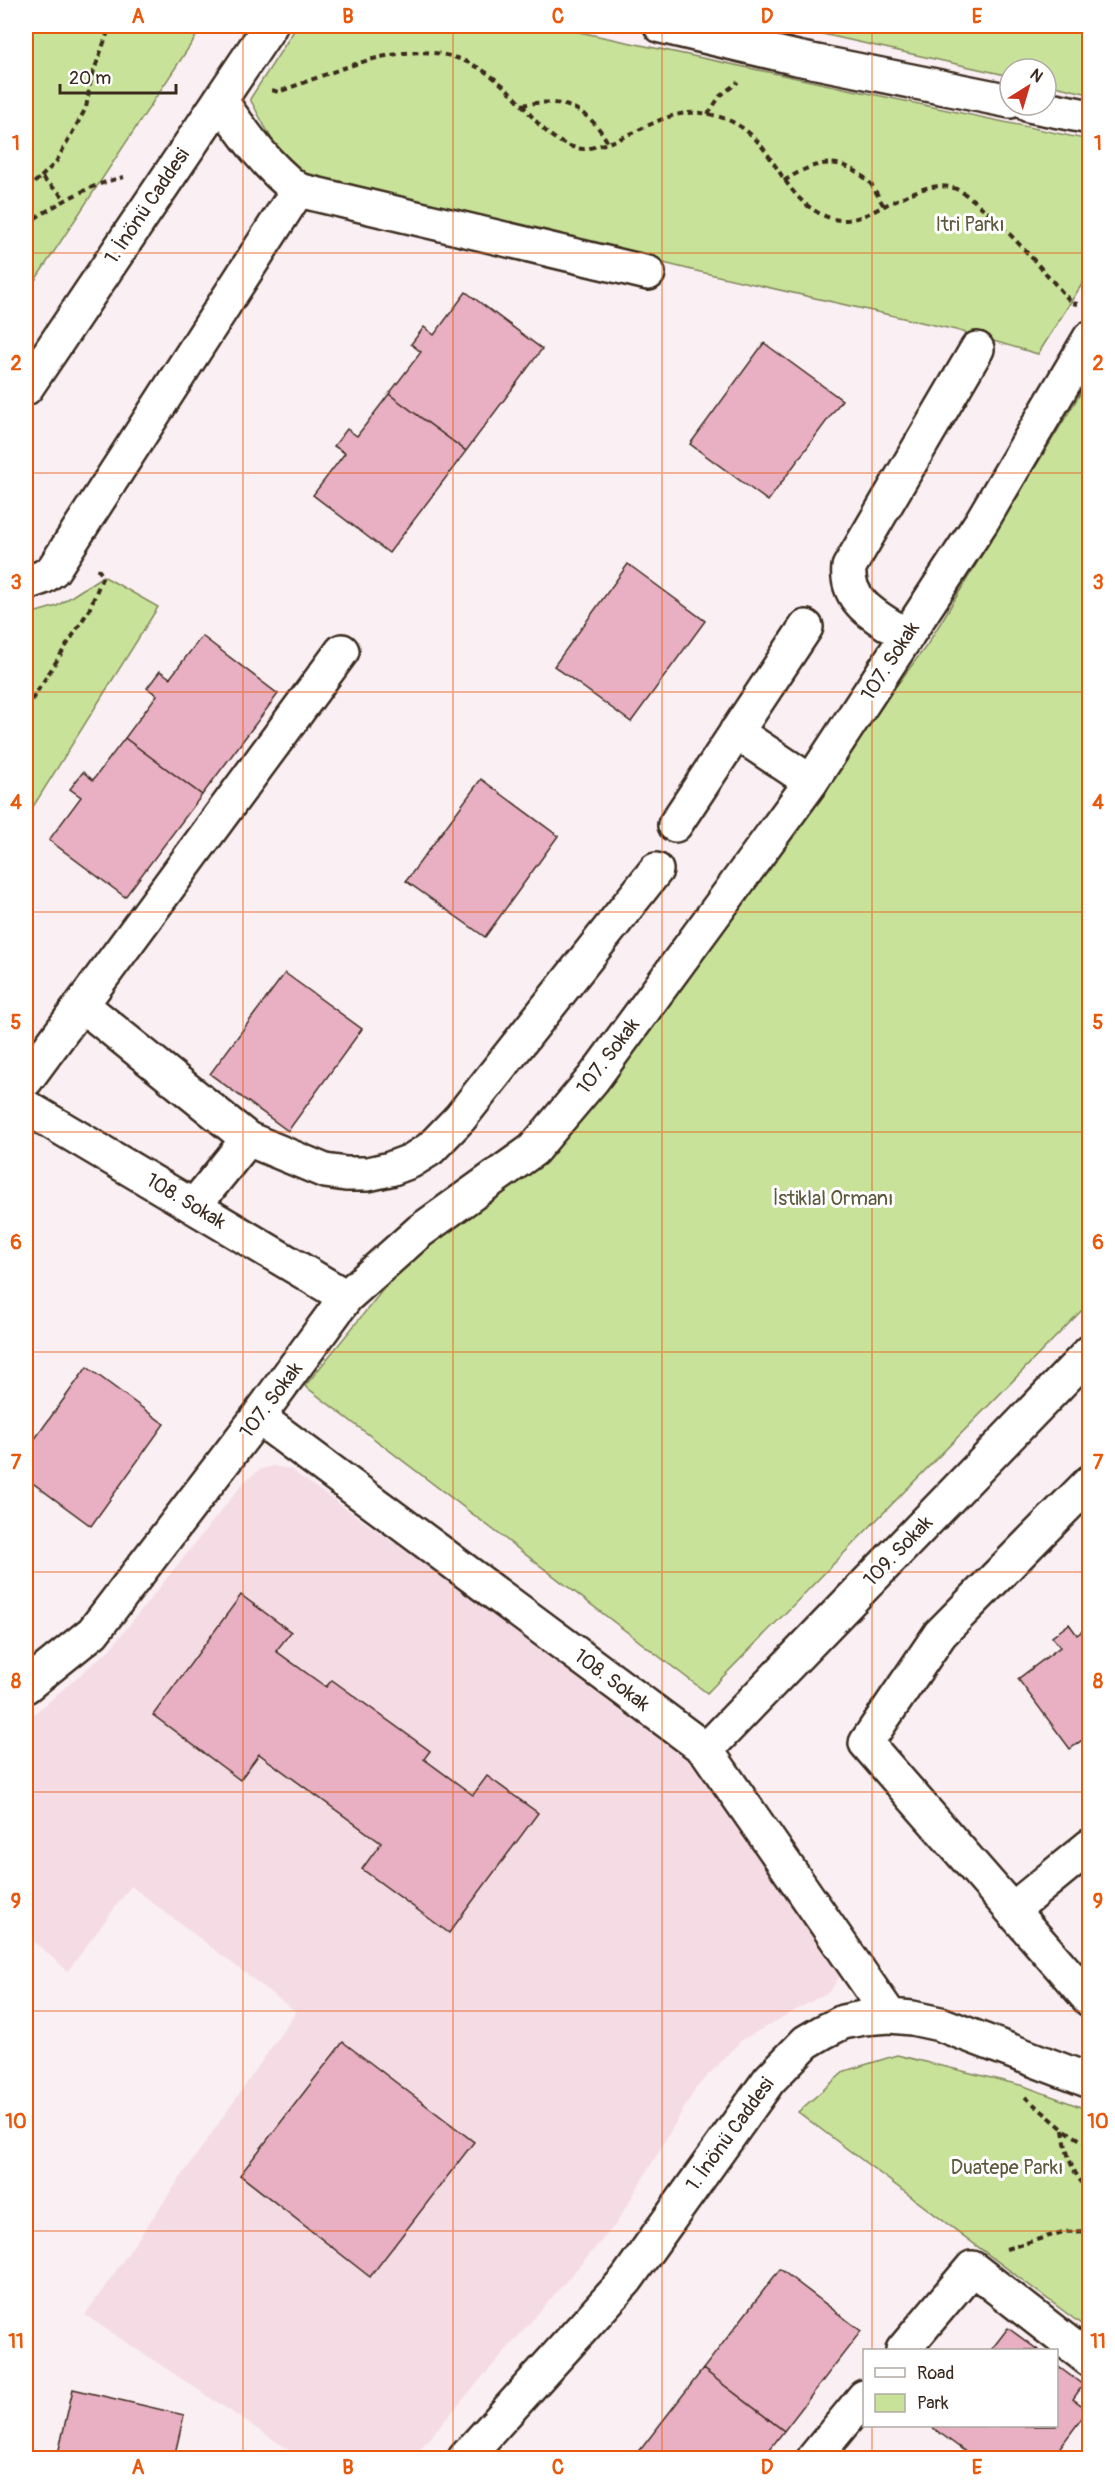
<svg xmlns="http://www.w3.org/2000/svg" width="1115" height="2484" font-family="Pangolin,sans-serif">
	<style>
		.built { fill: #f5dce4 }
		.green { fill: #c8e399; stroke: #82865c; stroke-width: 1.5 }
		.building { fill: #e8b0c2; stroke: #3b2a1e; stroke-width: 1.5 }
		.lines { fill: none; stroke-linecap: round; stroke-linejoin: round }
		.minor-casing { stroke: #3b2a1e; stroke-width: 38 }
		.path { stroke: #3b2a1e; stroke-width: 4; stroke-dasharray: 6 4.5; stroke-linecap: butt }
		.minor { stroke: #fff; stroke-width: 33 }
		.grid { fill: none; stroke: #e8590c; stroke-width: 1.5; stroke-opacity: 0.55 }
		.labels { text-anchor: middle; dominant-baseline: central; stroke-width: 6; stroke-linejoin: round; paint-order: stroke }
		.street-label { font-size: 20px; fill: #3b2a1e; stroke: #fff }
		.park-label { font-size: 20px; fill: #5e583d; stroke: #fff }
		.neatline { fill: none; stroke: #e8590c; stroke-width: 2 }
		.grid-label { font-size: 20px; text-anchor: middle; font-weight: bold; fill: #e8590c }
	</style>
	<rect width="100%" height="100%" fill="#faeff3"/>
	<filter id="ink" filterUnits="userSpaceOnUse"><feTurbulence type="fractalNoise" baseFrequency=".0167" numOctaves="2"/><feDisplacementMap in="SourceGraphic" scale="12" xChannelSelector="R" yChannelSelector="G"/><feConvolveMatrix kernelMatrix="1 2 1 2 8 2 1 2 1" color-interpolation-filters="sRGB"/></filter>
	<g filter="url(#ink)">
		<path class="built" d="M273,1466L290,1469L689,1752L840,1959V1976L830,1991L742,2040L696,2088L616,2224L412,2458H301L85,2315L296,2012L131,1886L68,1971L26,1935V1721L110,1649L245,1481L259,1470Z"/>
		<path class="green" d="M26,26H203L26,294Z
			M297,26H551L1089,140V273L1038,354L956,330L696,271L289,171L250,99Z
			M787,26H1089V94L1046,84V69H1010V76Z
			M1089,379V1303L707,1693L305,1386L408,1259L544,1156L927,645Z
			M103,576L158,607L26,818V615L57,606Z
			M897,2055L1024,2086L1089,2110V2330L798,2112L845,2071Z"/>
		<path class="building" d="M466,292L542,349L466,451L389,394L421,352L411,344L424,327L434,335Z
			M764,343L842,400L768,501L690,444Z
			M389,394L466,451L389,553L313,495L345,453L334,446L347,429L357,436Z
			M628,564L705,621L631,722L554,666Z
			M202,636L278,694L202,795L125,738L157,695L147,688L160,671L170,678Z
			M125,738L202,795L125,897L49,840L81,797L70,789L83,772L93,780Z
			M481,779L558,836L485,937L406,881Z
			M285,973L362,1029L288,1131L210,1074Z
			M87,1367L164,1424L91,1526L26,1478V1451Z
			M241,1595L291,1632L276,1651L326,1687L332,1680L430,1751L424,1759L473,1795L487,1776L538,1813L449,1933L362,1869L381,1843L259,1754L240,1780L153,1715Z
			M1069,1624L1077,1635L1090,1625V1734L1070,1749L1018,1679L1060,1647L1052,1637Z
			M343,2042L474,2142L370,2277L240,2175Z
			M780,2269L861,2331L784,2431L703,2369Z
			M1008,2328L1038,2350H991Z
			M1056,2365L1083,2385L1073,2399L1088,2410L1052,2458H974L933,2428L935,2426H1056Z
			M703,2369L784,2431L763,2458H634Z
			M73,2389L184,2415L174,2458H57Z"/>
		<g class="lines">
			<g class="minor-casing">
				<path id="minor" d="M661,26L797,58L1010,101
					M220,100C244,134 265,165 298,190L648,273
					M1029,105L1090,117
					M26,388L270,26
					M26,583L43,577L53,570L298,190
					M907,636C880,619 845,603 849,567L977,349
					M736,732L811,782
					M675,825L806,627
					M82,1005L248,1139L325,1171L346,1174H368L390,1169L411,1161L430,1149L460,1118L656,870
					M26,1080L342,651
					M26,1107L346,1297
					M194,1206L248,1139
					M258,1417L706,1750L890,2016
					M1090,1482L940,1634L866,1743L1090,2000
					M26,1686L93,1632L258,1417L346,1297L420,1231L533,1150L593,1079L811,782L982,521L1090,338
					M706,1750L1090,1352
					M1012,1910L1090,1846
					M903,2350L972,2268L1090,2360
					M465,2458L626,2280L769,2080L806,2042L823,2032L843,2022L863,2018L890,2016L912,2018L940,2024L1090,2081
					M814,2458L864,2397"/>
			</g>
			<path class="path" d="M272,90L278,92C371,59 446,16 523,106C540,126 555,146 583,149C588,149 596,146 601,145C638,136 667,106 708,114C779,127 771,197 830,218C850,225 870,213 888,204C908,195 927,183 950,187C977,191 1050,279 1072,303L1078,304
				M522,105C562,97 589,108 608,143
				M708,114L720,96L738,82
				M41,177L56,162L86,108L91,79L110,26
				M784,181C814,161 841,154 869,182C875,188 879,199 884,206
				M26,189L41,177L66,199
				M26,224C57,204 88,185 124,177
				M26,709L89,610L103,576L97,568
				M1025,2097L1063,2129L1090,2146
				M1063,2130C1066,2153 1072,2175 1090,2191
				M1006,2249L1063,2232L1090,2231"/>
			<use href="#minor" class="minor"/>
		</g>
	</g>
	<path class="grid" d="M243,26V2458M453,26V2458M662,26V2458M872,26V2350M26,253H1090M26,473H1090M26,692H1090M26,912H1090M26,1132H1090M26,1352H1090M26,1572H1090M26,1792H1090M26,2011H1090M26,2231H1090M872,2426V2458"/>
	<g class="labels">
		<g class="street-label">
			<text transform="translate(147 206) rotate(-56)">1. İnönü Caddesi</text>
			<text transform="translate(890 661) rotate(-57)">107. Sokak</text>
			<text transform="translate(608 1056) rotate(-53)">107. Sokak</text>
			<text transform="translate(186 1201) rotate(31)">108. Sokak</text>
			<text transform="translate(271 1400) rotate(-53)">107. Sokak</text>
			<text transform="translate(898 1551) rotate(-46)">109. Sokak</text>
			<text transform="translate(612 1680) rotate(37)">108. Sokak</text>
			<text transform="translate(730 2134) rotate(-54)">1. İnönü Caddesi</text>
		</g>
		<g class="park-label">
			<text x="970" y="224">Itri Parkı</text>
			<text x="833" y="1198">İstiklal Ormanı</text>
			<text x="1007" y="2167">Duatepe Parkı</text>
		</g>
	</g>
	<rect width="1115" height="2484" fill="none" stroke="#fff" stroke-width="66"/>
	<rect x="863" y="2349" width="195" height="78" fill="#ffffff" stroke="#b1aaa5" stroke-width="1.5"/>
	<rect x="875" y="2368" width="30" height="9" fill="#ffffff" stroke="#b1aaa5" stroke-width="1.5"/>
	<text x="917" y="2379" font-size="18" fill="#3b2a1e">Road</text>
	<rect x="875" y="2394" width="30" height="18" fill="#c8e399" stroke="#b1aaa5" stroke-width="1.5"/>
	<text x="917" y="2409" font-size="18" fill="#3b2a1e">Park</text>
	<g transform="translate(1028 87) rotate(37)"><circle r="28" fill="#ffffff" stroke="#b1aaa5" stroke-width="1.5"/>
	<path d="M0-4.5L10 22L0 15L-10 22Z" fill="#c8321e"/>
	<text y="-9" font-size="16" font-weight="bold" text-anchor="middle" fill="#3b2a1e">N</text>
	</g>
	<path d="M60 84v9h116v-9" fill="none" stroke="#3b2a1e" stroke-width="3"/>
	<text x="69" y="84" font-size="18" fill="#3b2a1e" stroke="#ffffff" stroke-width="4.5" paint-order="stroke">20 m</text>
	<rect x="33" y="33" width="1049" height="2418" class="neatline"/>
	<g class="grid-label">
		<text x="138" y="23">A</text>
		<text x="348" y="23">B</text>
		<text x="558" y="23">C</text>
		<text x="767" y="23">D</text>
		<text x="977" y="23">E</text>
		<text x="16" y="150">1</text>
		<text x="1098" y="150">1</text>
		<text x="16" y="370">2</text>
		<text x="1098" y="370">2</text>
		<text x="16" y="589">3</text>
		<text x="1098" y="589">3</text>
		<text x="16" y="809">4</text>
		<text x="1098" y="809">4</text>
		<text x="16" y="1029">5</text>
		<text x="1098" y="1029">5</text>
		<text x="16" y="1249">6</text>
		<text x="1098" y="1249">6</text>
		<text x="16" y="1469">7</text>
		<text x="1098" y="1469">7</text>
		<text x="16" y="1688">8</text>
		<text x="1098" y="1688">8</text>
		<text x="16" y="1908">9</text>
		<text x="1098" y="1908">9</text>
		<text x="16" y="2128">10</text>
		<text x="1098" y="2128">10</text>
		<text x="16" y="2348">11</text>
		<text x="1098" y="2348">11</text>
		<text x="138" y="2474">A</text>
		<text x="348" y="2474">B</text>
		<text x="558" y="2474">C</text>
		<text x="767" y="2474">D</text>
		<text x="977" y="2474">E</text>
	</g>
</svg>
